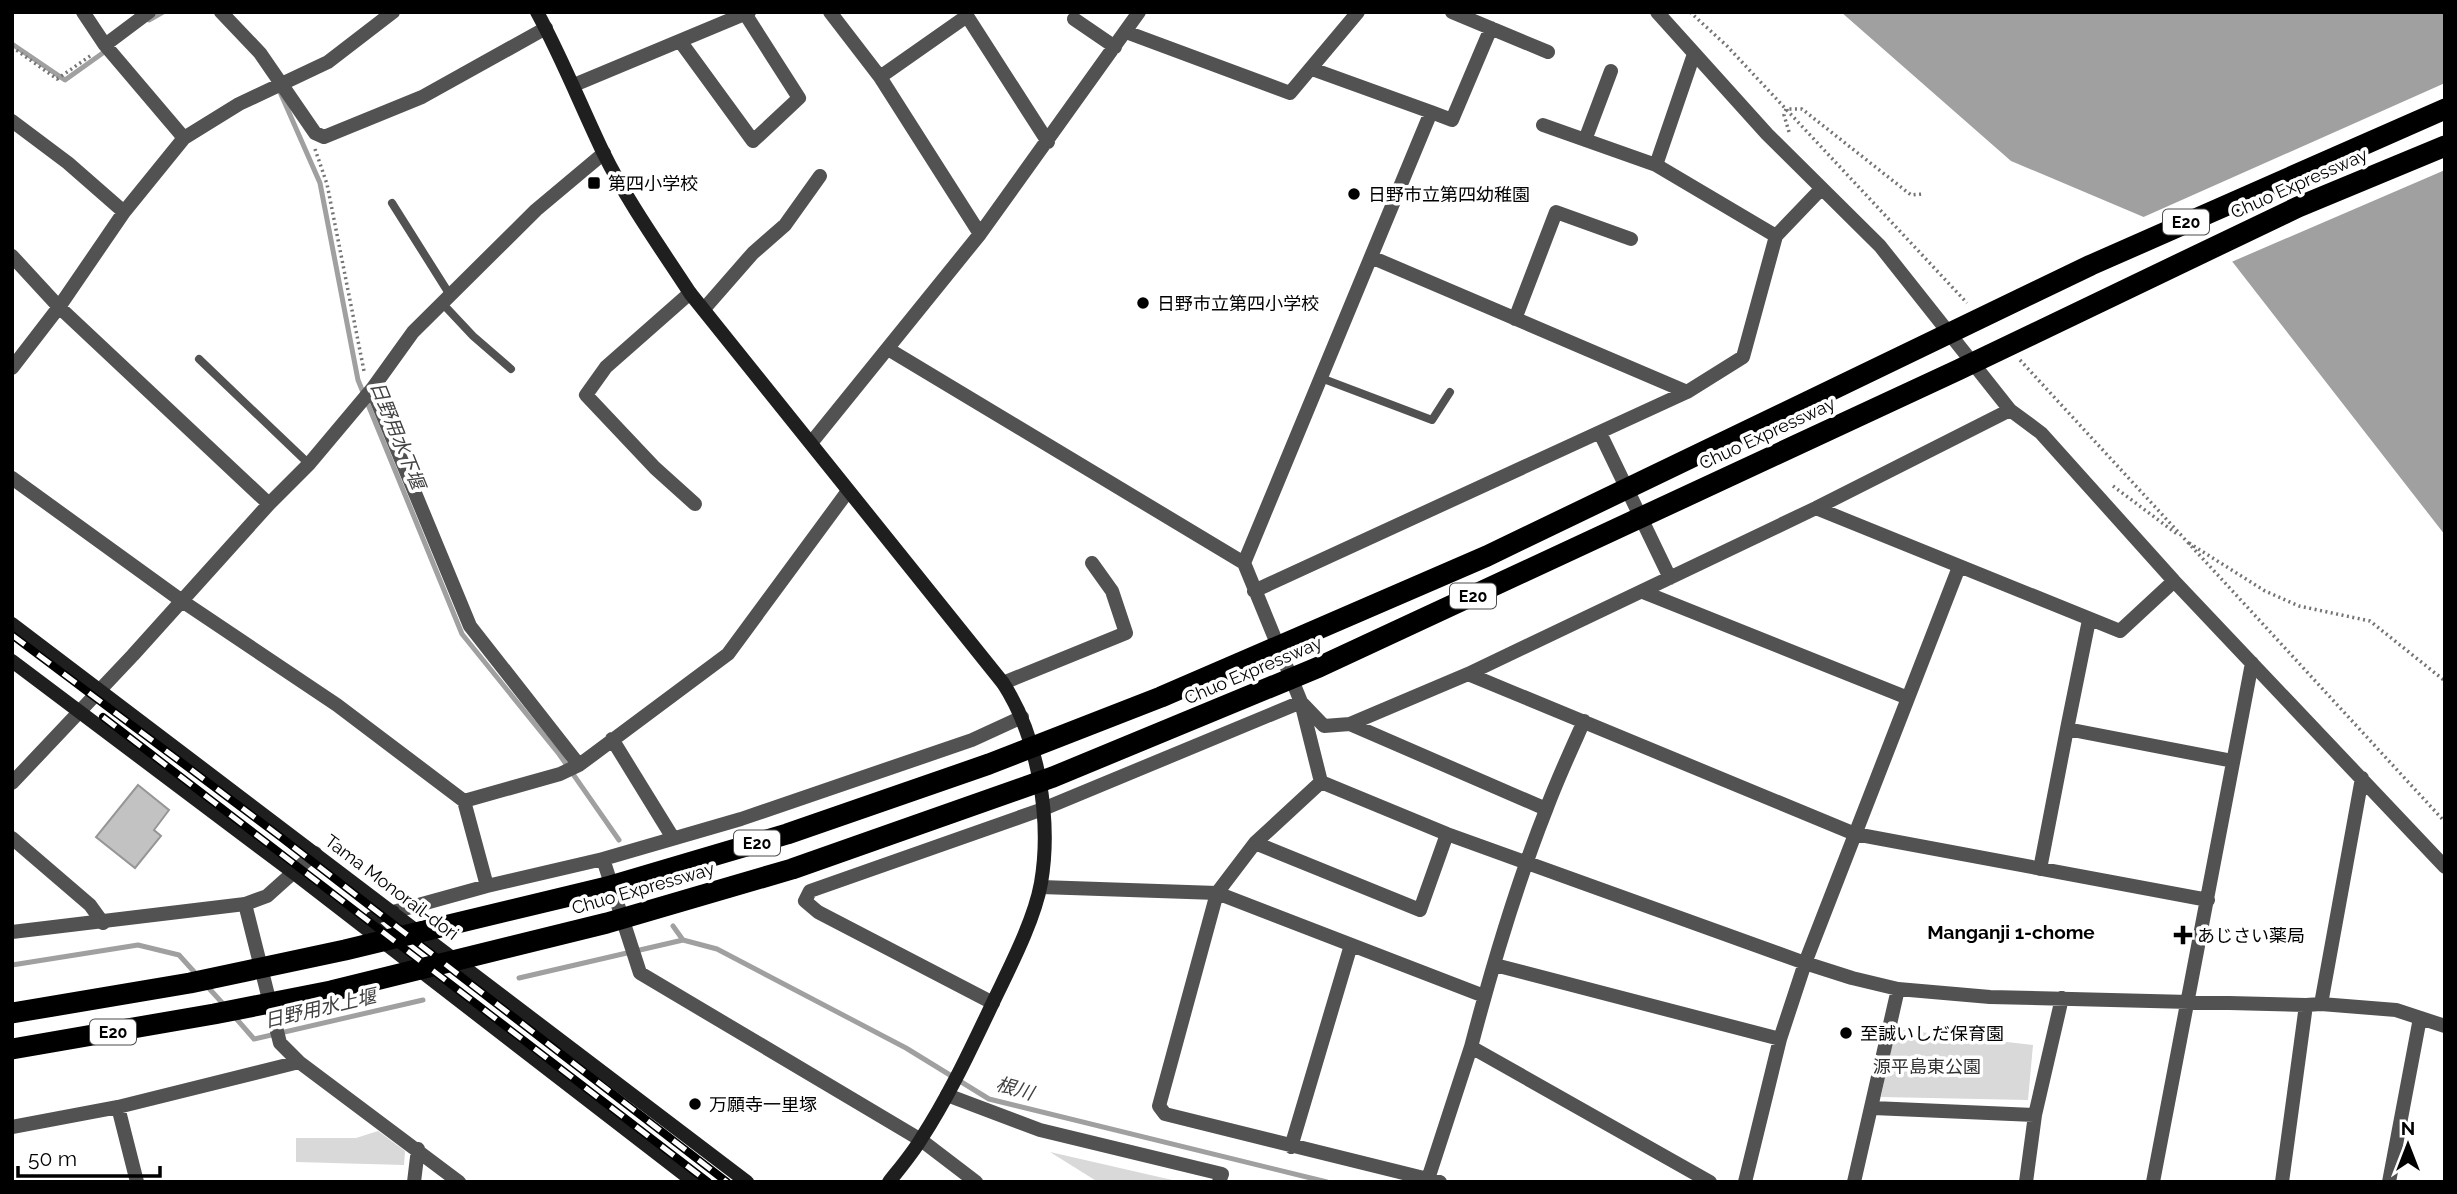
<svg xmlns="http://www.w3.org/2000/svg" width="2457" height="1194" font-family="Raleway,'Noto Sans JP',sans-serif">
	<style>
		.green { fill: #d9d9d9 }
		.water { fill: #a0a0a0 }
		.pier { fill: #fff }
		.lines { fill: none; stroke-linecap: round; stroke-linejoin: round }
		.stream { stroke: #a0a0a0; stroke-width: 5 }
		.building { fill: #c2c2c2; stroke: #969696; stroke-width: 2 }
		.path { stroke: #747474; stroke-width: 3.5; stroke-dasharray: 2 3.5; stroke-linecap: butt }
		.service { stroke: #525252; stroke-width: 8 }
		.minor { stroke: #525252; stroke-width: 14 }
		.tertiary { stroke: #525252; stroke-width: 14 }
		.secondary { stroke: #1f1f1f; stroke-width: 14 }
		.motorway { stroke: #000; stroke-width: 21 }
		.rail-casing { stroke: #000; stroke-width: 8 }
		.rail { stroke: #fff; stroke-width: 5; stroke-dasharray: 16; stroke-linecap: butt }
		.poi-dot { fill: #000; stroke: #fff; stroke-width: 2.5 }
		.labels { text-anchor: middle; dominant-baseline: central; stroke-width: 7; stroke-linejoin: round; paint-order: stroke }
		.shield { fill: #fff; stroke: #4c4c4c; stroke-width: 2 }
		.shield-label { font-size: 16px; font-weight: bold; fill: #000 }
		.poi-label { font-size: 18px; fill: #000; stroke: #fff; text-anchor: start }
		.street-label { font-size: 18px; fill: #000; stroke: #fff }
		.park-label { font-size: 18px; fill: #303030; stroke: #fff }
		.water-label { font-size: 19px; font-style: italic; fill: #414141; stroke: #fff }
		.neighbourhood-label { font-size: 19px; font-weight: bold; fill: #000; stroke: #fff }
	</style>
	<rect width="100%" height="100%" fill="#fff"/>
	<path class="green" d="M1894,1029L2033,1045L2028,1100L1881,1097Z
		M378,1131L405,1151L404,1165L296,1162V1138H356Z
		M1050,1152L1181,1182H1098Z"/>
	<path class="water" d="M1841,12H2445V535L2224,251L2011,161Z"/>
	<path class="pier" d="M2445,83V170L2229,263L2221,254L2139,219Z"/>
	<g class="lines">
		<path class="stream" d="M149,20L163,12
			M12,44L65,80L107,50
			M280,92L320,183L358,380L462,634L559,754L619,840
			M673,926L683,940
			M12,965L138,945L179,955L197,975
			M519,978L683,940L717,949L906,1048L989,1099L1327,1182
			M206,985L225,1006
			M234,1016L254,1039L423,1000"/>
	</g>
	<path class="building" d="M138,785L169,810L154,830L161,836L135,868L96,837Z"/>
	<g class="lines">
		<path class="path" d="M1690,12L1727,46L1967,303
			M12,47L57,79L93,54
			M1789,132L1784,115L1786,109H1802L1911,195L1923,194
			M315,149L327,184L364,371
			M2020,360L2445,822
			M2113,486L2177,534
			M2189,543L2265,591L2299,606L2370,621L2445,681"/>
		<path class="service" d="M392,203L450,295
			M442,303L473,336L511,369
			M199,359L309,464
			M1321,378L1432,420L1450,392"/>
		<path class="minor" d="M83,12L105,45L184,138
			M221,12L260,53L315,133L324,137L422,97L546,28
			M830,12L880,77L980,234
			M1452,12L1548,52
			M1657,12L1767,134L1880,246L2010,410L2041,433L2174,581L2445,867
			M1074,19L1115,47
			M1126,32L1290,93L1358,12
			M680,41L753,141L799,98L744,12
			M105,45L149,12
			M880,77L967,16L1048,142
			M574,85L749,12
			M1431,112L1452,120L1491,28
			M12,121L68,163L124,212
			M1543,125L1656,165L1776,236
			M1585,140L1611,71
			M1656,165L1694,54
			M12,256L59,307L269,504
			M1371,257L1687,392
			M690,293L606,367L586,395L655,468L695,504
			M704,309L753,253L785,225L820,176
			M1515,319L1556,212L1631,239
			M888,349L1244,563L1301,702L1321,782
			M12,368L59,307L124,212L184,138L239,104L328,62L393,12
			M372,389L470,626L579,765
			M1600,433L1670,578
			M811,443L980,234L1139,12
			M12,478L182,601L337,705L464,801L487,886
			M1816,508L2120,631L2174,581
			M1244,563L1431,112L1312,69
			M1254,591L1687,392L1743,357L1776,236L1821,189
			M1643,592L1908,698
			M1468,674L1855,834L2208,900
			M1003,683L1126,633L1112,591L1092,563
			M1584,721C1571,750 1557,780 1546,810C1516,886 1492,967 1471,1047L1710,1182
			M1350,724L1546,809
			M2067,729L2089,620
			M612,739L673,838
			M1321,782L1447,834L1805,963L1852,978L1898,989L1990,997L2306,1005L2321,1004L2396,1010L2445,1026
			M1321,782L1255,843L1217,893L1159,1106L1165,1114L1440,1182
			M12,783L133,655L269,504L309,464L372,389L413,332L536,210L604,153
			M464,801L560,774L579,765L728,654L848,491
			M12,838L90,905L103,923
			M1255,843L1420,910L1447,834
			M603,859L640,973L921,1140L976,1182
			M2040,869L2067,729L2233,761
			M1041,887L1217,893L1484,996
			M245,904L280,1043L299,1062L459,1182
			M393,912L487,886L603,859L741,819L972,740L1022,717
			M1495,965L1780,1039
			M993,1003L818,912L805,901L810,891L1043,809L1301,702L1324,726L1350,724L1468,674L1816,508L2010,410
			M2321,1004L2362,778
			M947,1095L1040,1130L1222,1174L1219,1182
			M118,1107L137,1182
			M1873,1108L2035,1115
			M12,1127L118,1107L299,1062
			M1291,1147L1351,945
			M414,1182L418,1149
			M1427,1182L1471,1047
			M1745,1182L1780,1039L1805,963L1959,567
			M1854,1182L1898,989
			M2026,1182L2035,1115L2062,998
			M2153,1182L2252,663
			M2282,1182L2306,1005
			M2389,1182L2420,1018"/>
		<path class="tertiary" d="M12,932L245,904L267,896L315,853"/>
		<path class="secondary" d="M537,12C562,58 581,106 603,152C627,201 660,247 690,293L1003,683C1038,737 1052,819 1041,883C1035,917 1013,961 998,992C974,1042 951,1093 921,1139C912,1154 900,1168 889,1182
			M12,624L747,1182
			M12,661L294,873L694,1182
			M382,934L370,923L372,918L393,912"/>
		<path class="motorway" d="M12,1013L190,983L345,950L607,887L787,834L989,764L1161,697L1487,556L2091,265L2445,109
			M12,1049L214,1014L331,991L607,923L792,869L1053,777L1319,667L1958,370L2298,207L2445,146"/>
		<g class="rail-casing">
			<path id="rail" d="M12,635L282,838L727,1182
				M103,717L708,1182"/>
		</g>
		<use href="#rail" class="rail"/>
	</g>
	<g class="poi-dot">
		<rect x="587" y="176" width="14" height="14" rx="3.5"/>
		<circle cx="1354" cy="194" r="7"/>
		<circle cx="1143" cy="303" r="7"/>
		<path d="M2179.5 924.5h7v7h7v7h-7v7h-7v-7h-7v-7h7z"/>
		<circle cx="1846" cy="1033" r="7"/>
		<circle cx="695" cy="1104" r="7"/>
	</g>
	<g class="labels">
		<g class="shield">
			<rect x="2163" y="209.5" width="46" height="25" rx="5"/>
			<rect x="1450" y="583.5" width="46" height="25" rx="5"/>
			<rect x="734" y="830.5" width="46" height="25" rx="5"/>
			<rect x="90" y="1019.5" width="46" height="25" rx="5"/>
		</g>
		<g class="shield-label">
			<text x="2186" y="222">E20</text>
			<text x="1473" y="596">E20</text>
			<text x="757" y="843">E20</text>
			<text x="113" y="1032">E20</text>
		</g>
		<g class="poi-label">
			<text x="608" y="183">第四小学校</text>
			<text x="1368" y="194">日野市立第四幼稚園</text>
			<text x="1157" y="303">日野市立第四小学校</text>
			<text x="2197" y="935">あじさい薬局</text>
			<text x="1860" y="1033">至誠いしだ保育園</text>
			<text x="709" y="1104">万願寺一里塚</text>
		</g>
		<g class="street-label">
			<text transform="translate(2299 183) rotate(-24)">Chuo Expressway</text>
			<text transform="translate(1767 433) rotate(-25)">Chuo Expressway</text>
			<text transform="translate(1253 670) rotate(-23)">Chuo Expressway</text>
			<text transform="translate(392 887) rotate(37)">Tama Monorail-dori</text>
			<text transform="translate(643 888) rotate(-16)">Chuo Expressway</text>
		</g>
		<g class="park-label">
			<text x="1927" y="1066">源平島東公園</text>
		</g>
		<g class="water-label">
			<text transform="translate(398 435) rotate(68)">日野用水下堰</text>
			<text transform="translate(320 1008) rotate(-13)">日野用水上堰</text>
			<text transform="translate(1015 1088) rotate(16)">根川</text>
		</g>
		<g class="neighbourhood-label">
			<text x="2011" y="932">Manganji 1-chome</text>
		</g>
	</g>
	<rect width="2457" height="1194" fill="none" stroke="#000000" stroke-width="28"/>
	<g transform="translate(2408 1145)" stroke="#ffffff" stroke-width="5" paint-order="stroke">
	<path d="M0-5L12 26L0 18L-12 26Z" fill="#000000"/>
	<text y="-10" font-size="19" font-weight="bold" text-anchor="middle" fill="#000000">N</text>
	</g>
	<path d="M18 1166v10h142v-10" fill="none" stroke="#000000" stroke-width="3.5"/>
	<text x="28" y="1166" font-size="21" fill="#000000" stroke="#ffffff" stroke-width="5" paint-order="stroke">50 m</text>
</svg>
